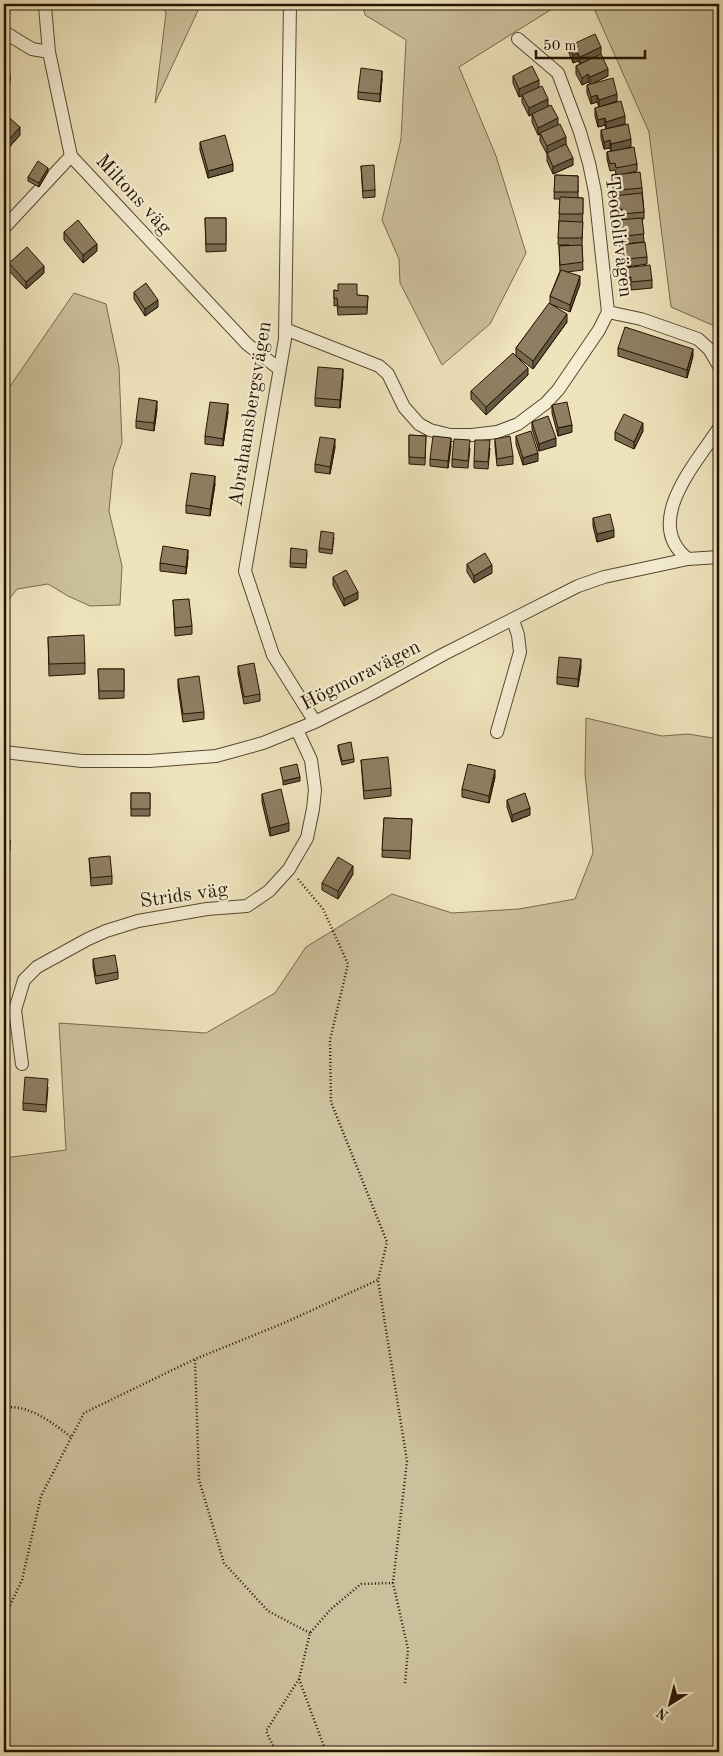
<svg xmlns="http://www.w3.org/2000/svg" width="723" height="1756" font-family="'Old Standard TT',serif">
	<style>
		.green { fill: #ccc09c; stroke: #786a4e }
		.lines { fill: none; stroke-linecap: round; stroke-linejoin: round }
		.minor-casing { stroke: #57472f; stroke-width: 14 }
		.path { stroke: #251300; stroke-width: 2.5; stroke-dasharray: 1 2.5; stroke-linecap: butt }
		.minor { stroke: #f4edd3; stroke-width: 12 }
		.wall { fill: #7a6d54; stroke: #251300 }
		.shaded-wall { fill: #635945; stroke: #251300 }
		.building { fill: #8e7f62; stroke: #251300 }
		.labels { text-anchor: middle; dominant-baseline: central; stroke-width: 4.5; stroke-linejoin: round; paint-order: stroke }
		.street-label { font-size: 20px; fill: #251300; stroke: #f4edd3 }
	</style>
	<rect width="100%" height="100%" fill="#eee3bc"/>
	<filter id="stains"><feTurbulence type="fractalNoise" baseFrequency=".004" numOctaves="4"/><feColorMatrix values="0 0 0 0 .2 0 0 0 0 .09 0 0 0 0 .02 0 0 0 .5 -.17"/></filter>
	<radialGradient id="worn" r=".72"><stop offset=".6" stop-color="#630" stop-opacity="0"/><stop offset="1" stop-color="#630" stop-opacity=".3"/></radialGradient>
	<path class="green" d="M161,4H201L155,103L166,13Z
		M362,4H560L459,67L496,156L526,253L490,324L442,365L400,283L399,259L382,220L401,139L406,40L365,15Z
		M592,4H719V328L671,307L649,132Z
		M74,293L106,304L119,367L122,443L113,469L109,511L122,566L120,605L90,606L68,596L48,584L17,589L4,606V395Z
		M586,718L662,736L688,734L719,739V1752H4V1158L66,1150L59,1023L206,1033L275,993L306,947L392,894L452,913L519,909L575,899L593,853L585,773Z"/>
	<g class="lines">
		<g class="minor-casing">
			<path id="minor" d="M47,4L45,7L49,52L71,156L247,344L278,368
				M290,4L285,339L245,571L273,655L315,722
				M4,32L32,49L49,52
				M4,228L71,156
				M608,312L641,319L698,339L709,349L719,366
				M285,329L379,366L388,374L404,407L419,424L430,430L450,435H472L497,432L518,424L546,403L558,390L599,330L608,312L595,192L589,163L580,132L558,73L518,39
				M688,559C641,523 697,462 719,428
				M497,732L520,652L518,635L513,620
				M4,752L82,761H149L216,756L263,743L315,722L371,694L444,654L578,586L604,577L688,559L719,557
				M22,1064L15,1010L24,980L37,967L88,939L106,931L138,921L207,909L247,906L269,891L289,869L307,838L313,809L315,790L311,760L297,730"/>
		</g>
		<path class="path" d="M298,879L323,909L348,964L330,1040L331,1102L387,1242L378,1280L407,1461L393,1583L408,1649L405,1684
			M4,1408C28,1403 54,1424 71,1437
			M4,1618L22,1580L41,1496L84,1413L195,1359
			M310,1633L268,1611L224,1563L199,1480L195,1359L284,1323L378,1280
			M299,1679L326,1752
			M276,1752L266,1731L299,1679L310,1633L331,1609L361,1584L393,1583"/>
		<use href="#minor" class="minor"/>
	</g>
	<path class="wall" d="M569,46L601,55L608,76L593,83L617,101L625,124L606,129L605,125L598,127L595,116V108L599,107L597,102L591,104L587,93V85L590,84L588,82L582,85L576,74V66L580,64L578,61L573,63L569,53Z
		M513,76L539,87L558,125L566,144L573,165L553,174L547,161V154L540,141V134L538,135L532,122V114L529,116L522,102V95L519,97L513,83Z
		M382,79L380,102L358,99V92Z
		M4,113L20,135L5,152L4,150Z
		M601,130L631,147L637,164V171L628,173L642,188L644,212V219H642L644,242L625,244V240H620L618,220H622V216L616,217L614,204V196H619V194H614L612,182V175L616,174L615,170L610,171L607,159V152L611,151L610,148L604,149L601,138Z
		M200,142L233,171L208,178L200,150Z
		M361,166L375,190V197L363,198Z
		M48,172L39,187L28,181V177Z
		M555,175L578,176V198H583L582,246L583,270L567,272L580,284L570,312L553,305L567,322L533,369L516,356V348L550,303V296L560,271L559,246L569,245H558L560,199H554Z
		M205,218H226V251L206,252Z
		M64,232L97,251L83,263L64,240Z
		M620,245L647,257V264L627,267V263H621Z
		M9,263L44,273L26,289L9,271Z
		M624,268L652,280V288L631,290V284L625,285Z
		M334,290L357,295L368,296L367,314L338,315L337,305L334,306Z
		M134,292L158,307L145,316L134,299Z
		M618,348L693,356L687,378L618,356Z
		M528,375L486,415L471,399V391Z
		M343,377L340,408L315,406V398Z
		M552,405L572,432L558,436L552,413Z
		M157,409L154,431L136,428V421Z
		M228,412L223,446L205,444V436Z
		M532,422L556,446L539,451L532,429Z
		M643,431L634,449L615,440V432Z
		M409,435L426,436L425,465L409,464Z
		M516,436L538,461L523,465L516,444Z
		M495,439L513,456V464L497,466L495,446Z
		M451,446L448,468L430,466V459Z
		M335,447L330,474L315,472V464Z
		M470,448L468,468L452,467V459Z
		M490,448L488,469L474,468V461Z
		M215,484L210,516L186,513V505Z
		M593,518L614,537L597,542L593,526Z
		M334,537L332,554L319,552V548Z
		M291,548L307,553L306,568L290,567Z
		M188,557L186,574L160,571V563Z
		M467,564L492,573L474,583L467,572Z
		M333,577L358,599L344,606L333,585Z
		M173,600L192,626V634L175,636Z
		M48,637L85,663V674L49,676Z
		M238,666L260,694V701L244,704L238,673Z
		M581,667L578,687L557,684V677Z
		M98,669H124V698L99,699Z
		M178,679L204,712V719L183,722L178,687Z
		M338,745L354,759V762L342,765L338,749Z
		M361,760L391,788V796L364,799Z
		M495,777L489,803L462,797V789Z
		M131,793H150V816H131Z
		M262,794L289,831L270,836L262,802Z
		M507,800L530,815L512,822L507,807Z
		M384,818L412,819L410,859L382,857Z
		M4,839L10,848L6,877L4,876Z
		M89,858L112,876V884L91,886Z
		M353,874L338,899L322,890V883Z
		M93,959L118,972V979L96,984L93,966Z
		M48,1087L46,1112L23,1110V1103Z"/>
	<path class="shaded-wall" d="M601,47V55L580,64V57Z
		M578,53V61L573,63V55Z
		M608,69V76L590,85V77Z
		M382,71V79L380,102V94Z
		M10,74V82L4,88V81Z
		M588,74V82L582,85V78Z
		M539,80V88L519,97V89Z
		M617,94V101L599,107V100Z
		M597,95V102L591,104V97Z
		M548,99V107L529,116V108Z
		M625,116V124L606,129V122Z
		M558,118V126L538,135V128Z
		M605,118V125L598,127V120Z
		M20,127V135L5,152V144Z
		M566,137V145L547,154V146Z
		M631,139V147L611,152V144Z
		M610,140V148L604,149V142Z
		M573,158V165L553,174V167Z
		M233,164V171L208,178V171Z
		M48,168V172L39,187V183Z
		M97,244V251L83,263V255Z
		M44,266V273L26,289V282Z
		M580,276V284L570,312V305Z
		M158,300V307L145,316V309Z
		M567,314V322L533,369V361Z
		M693,349V356L687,378V370Z
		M528,368V375L486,415V407Z
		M343,369V377L340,408V400Z
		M157,401V409L154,431V423Z
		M228,404V412L223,446V439Z
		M643,423V431L634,449V442Z
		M572,425V432L558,436V428Z
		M451,438V446L448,468V461Z
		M556,438V446L539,451V444Z
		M335,439V447L330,474V467Z
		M538,453V461L523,465V458Z
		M215,476V484L210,516V509Z
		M614,530V537L597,542V534Z
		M188,550V557L186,574V567Z
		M492,565V573L474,583V576Z
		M358,592V599L344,606V599Z
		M581,659V667L578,687V679Z
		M495,770V777L489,803V796Z
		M300,777V781L283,785V781Z
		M530,808V815L512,822V815Z
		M289,823V831L270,836V828Z
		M10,840V848L6,877V869Z
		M353,866V874L338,899V891Z"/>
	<path class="building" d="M595,34L601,47L580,57L578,53L573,55L569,46Z
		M601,54L608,69L590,77L588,74L582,78L576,66Z
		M532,66L539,80L519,89L513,76Z
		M361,68L382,71L380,94L358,92Z
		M4,69L10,74L4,81Z
		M613,78L617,94L599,100L597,95L591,97L587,85Z
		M542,86L548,99L529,108L522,95Z
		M621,101L625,116L606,122L605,118L598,120L595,108Z
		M551,105L558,118L538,128L532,114Z
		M4,113L20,127L5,144L4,143Z
		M560,124L566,137L547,146L540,133Z
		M628,124L631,139L611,144L610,140L604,142L601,130Z
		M225,135L233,164L208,171L200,142Z
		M566,144L573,158L553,167L547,153Z
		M634,147L637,164L616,168L615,163L610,164L607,152Z
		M38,161L48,168L39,183L28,177Z
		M374,165L375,190L363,191L361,166Z
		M640,172L642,188L619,190V186H614L612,175Z
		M555,175L578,176V192H554Z
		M642,193L644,212L623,214L622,209L616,210L614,196Z
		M560,197L583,198V214H559Z
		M205,218H226V244H206Z
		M642,218L644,234L625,236V232L620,233L618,220Z
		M78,220L97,244L83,255L64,232Z
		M559,221L583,222L582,238H558Z
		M645,242L647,257L627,259V255L621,256L620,245Z
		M582,245L583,262L560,265L559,246Z
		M27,247L44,266L26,282L9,263Z
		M650,265L652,280L631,282V277H625L624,268Z
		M561,270L580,276L570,305L550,296Z
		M146,283L158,300L145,309L134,292Z
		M338,284H357V295L368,296L367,307H338L337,298H334V290L338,291Z
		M549,303L567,314L533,361L516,348Z
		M625,327L693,349L687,370L618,348Z
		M513,353L528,368L486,407L471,391Z
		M318,367L343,369L340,400L315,398Z
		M139,398L157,401L154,423L136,421Z
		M210,402L228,404L223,439L205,436Z
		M567,402L572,425L558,428L552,405Z
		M624,414L643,423L634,442L615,432Z
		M548,416L556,438L539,444L532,422Z
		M531,431L538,453L523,458L516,436Z
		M409,435L426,436L425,458L409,457Z
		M433,436L451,438L448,461L430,459Z
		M510,436L513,456L497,459L495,439Z
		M320,437L335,439L330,467L315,464Z
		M454,439L470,440L468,461L452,459Z
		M475,440H490L488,462L474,461Z
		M191,473L215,476L210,509L186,505Z
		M610,514L614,530L597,534L593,518Z
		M321,531L334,533L332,550L319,548Z
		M163,546L188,550L186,567L160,563Z
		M291,548L307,550L306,564L290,563Z
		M485,553L492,565L474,576L467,564Z
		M346,570L358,592L344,599L333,577Z
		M189,599L192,626L175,628L173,600Z
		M84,635L85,663L49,664L48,637Z
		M559,657L581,659L578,679L557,677Z
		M254,663L260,694L244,697L238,666Z
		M98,669H124V691H99Z
		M199,676L204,712L183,714L178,679Z
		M351,742L354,759L342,761L338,745Z
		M388,757L391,788L364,791L361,760Z
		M297,764L300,777L283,781L280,768Z
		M468,764L495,770L489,796L462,789Z
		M281,789L289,823L270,828L262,794Z
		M131,793H150V809H131Z
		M525,793L530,808L512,815L507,800Z
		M384,818L412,819L410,851L382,850Z
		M4,839L10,840L6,869H4Z
		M110,856L112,876L91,878L89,858Z
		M338,857L353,866L338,891L322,883Z
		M115,955L118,972L96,976L93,959Z
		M25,1077L48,1079L46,1105L23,1103Z"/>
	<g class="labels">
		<g class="street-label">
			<text transform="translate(133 195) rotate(47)">Miltons väg</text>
			<text transform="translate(618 237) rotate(83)">Teodolitvägen</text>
			<text transform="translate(251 414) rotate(-81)">Abrahamsbergsvägen</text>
			<text transform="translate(361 676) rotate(-27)">Högmoravägen</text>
			<text transform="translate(184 896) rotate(-8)">Strids väg</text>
		</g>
	</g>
	<rect width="723" height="1756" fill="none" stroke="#eee3bc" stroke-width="20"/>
	<rect x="5" y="5" width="713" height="1746" fill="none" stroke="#251300" stroke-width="2.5"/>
	<rect x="10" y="10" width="703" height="1736" fill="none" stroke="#251300"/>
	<g transform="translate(670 1704) rotate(216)" stroke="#f4edd3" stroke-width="4" paint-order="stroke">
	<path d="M0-4L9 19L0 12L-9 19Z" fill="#251300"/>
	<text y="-8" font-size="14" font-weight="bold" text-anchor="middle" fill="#251300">N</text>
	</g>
	<path d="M536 50v8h109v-8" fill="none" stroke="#251300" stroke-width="2.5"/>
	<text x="543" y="50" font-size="15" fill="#251300" stroke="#f4edd3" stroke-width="4" paint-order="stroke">50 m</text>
	<rect width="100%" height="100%" filter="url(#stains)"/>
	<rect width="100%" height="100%" fill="url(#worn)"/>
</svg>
